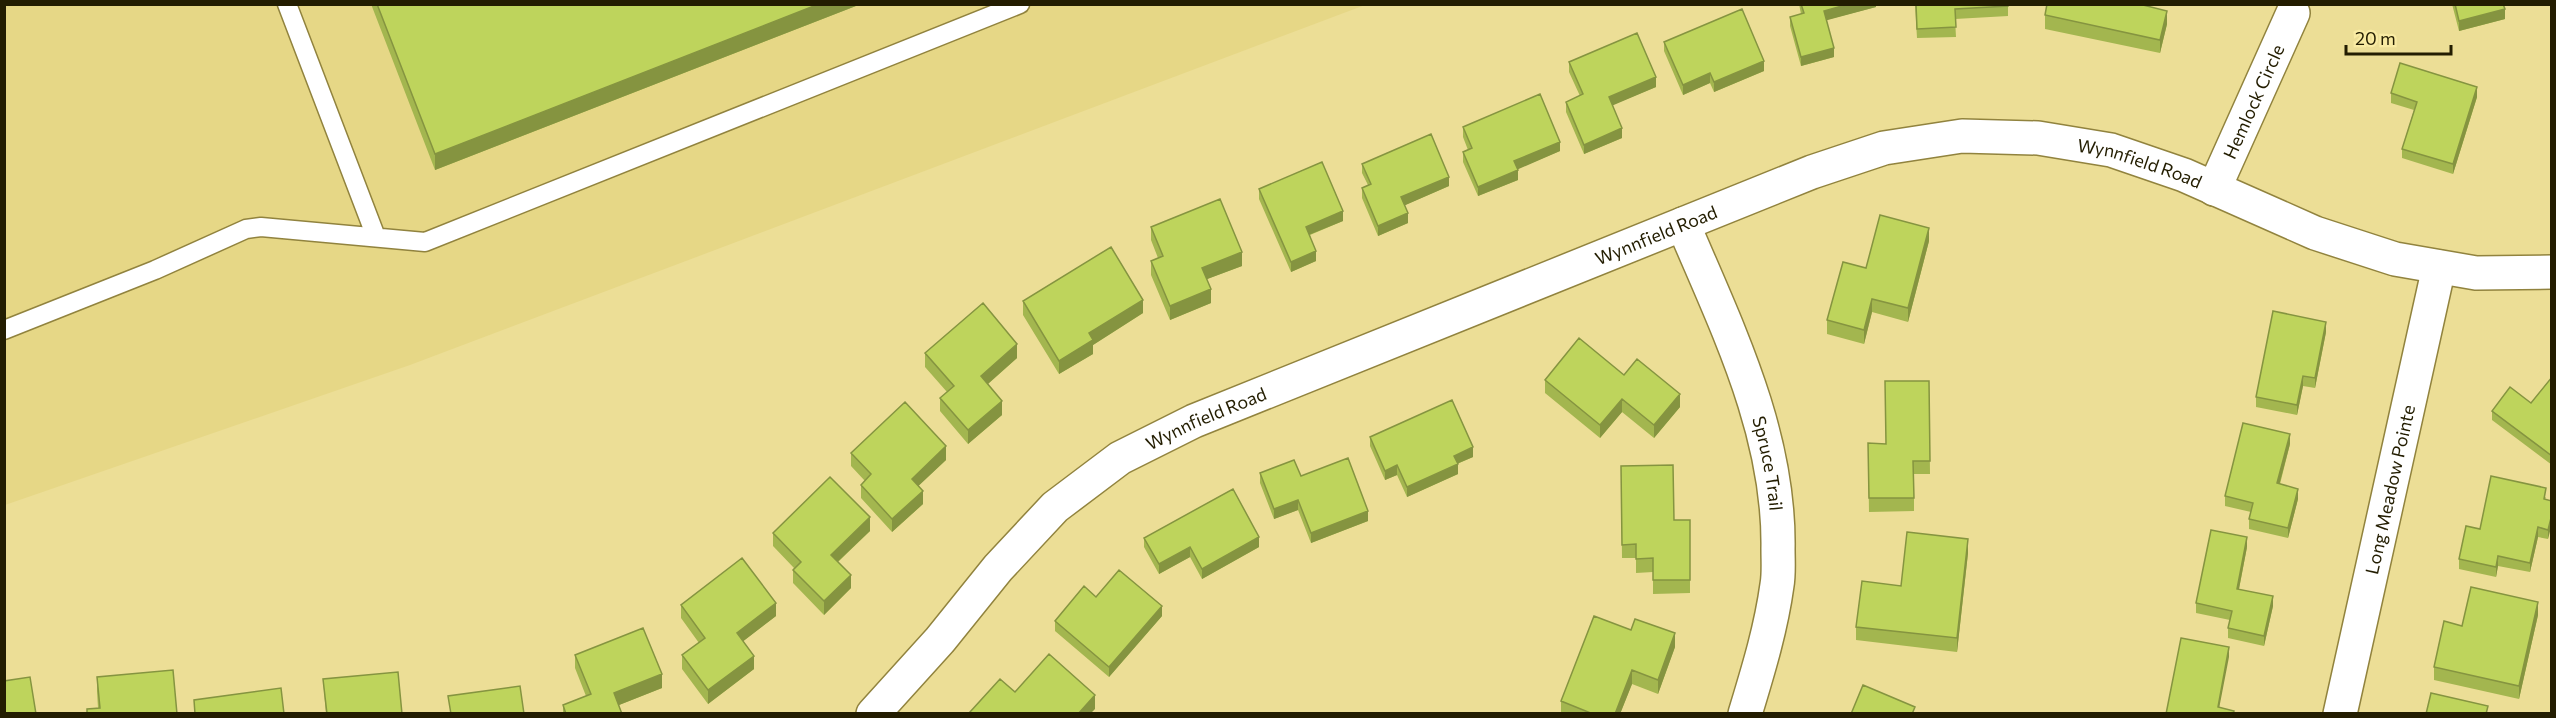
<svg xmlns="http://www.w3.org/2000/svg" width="2556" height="718" font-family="Commissioner,sans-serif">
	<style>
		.built { fill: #e6d786 }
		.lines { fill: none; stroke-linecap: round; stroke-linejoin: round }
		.lane-casing { stroke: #91833e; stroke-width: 21 }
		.street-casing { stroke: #91833e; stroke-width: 36 }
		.lane { stroke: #fff; stroke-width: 18 }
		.street { stroke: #fff; stroke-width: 33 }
		.wall { fill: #a3b64f }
		.shaded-wall { fill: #859440 }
		.building { fill: #bed45c; stroke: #859440; stroke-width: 1.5 }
		.labels { text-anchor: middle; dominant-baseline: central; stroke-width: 6; stroke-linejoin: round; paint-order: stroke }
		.street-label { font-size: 18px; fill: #231d01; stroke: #f9eba3 }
	</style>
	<rect width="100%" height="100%" fill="#ecde96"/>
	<path class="built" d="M4,5H1365L410,365L5,505Z"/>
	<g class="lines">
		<g class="lane-casing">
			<path id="lane" d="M287,4L376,237
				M4,330L155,270L246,229L261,227L425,242L1020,4"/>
		</g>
		<g class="street-casing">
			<g id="street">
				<path id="s1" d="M2214,189L2293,13"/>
				<path id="s2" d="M1683,224C1727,328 1780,433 1778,549C1778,561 1779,574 1777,585C1771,629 1758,671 1745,714"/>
				<path id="s3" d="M873,714L940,640L998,568L1055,507L1120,458L1194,421L1812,172L1884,148L1962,136L2038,138L2111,150L2184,175L2315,233L2395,259L2476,273L2552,272"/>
				<path id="s4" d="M2340,714L2439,267"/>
			</g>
		</g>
		<use href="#lane" class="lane"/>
		<use href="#street" class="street"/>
	</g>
	<path class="wall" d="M371,4H861L435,170Z
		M1799,4H1876V7L1826,20L1834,57L1801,66L1790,26V17L1801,14Z
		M1915,4H2008V16L1955,19L1956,37L1917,38Z
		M2452,4H2503L2505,19L2459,31Z
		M2045,15L2167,24L2160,53L2045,29Z
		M1664,42L1764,71L1714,92L1710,83L1683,95L1664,51Z
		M1569,62L1656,87L1612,105L1622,138L1584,154L1566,112V102L1580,96L1569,72Z
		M2391,93L2477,97L2453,174L2402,158V149L2414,110L2391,103Z
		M1463,127L1560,151L1517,169L1518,180L1478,196L1463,162V152L1468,150L1463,137Z
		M1362,164L1449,186L1405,205L1408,223L1378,236L1362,198V188L1368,185L1362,173Z
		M1259,189L1343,221L1310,235L1316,261L1291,272L1259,199Z
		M1151,227L1242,266L1207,279L1211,303L1170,320L1151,275V261L1158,258L1151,240Z
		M1929,241L1908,322L1872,312L1864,344L1827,334V320L1866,268Z
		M1023,301L1143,313L1093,345V354L1059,374L1023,315Z
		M2326,332L2315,388L2303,386L2297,415L2256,407V397Z
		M925,353L1017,358L988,384L1002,415L968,444L940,411V398L947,392L925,367Z
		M1624,375L1680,407L1654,438L1622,412L1600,438L1545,393V380Z
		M2552,377V465L2492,420V411L2531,403Z
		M1929,381L1930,474H1914V511L1869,512L1868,443L1885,444Z
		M1370,437L1473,457L1457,464L1458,474L1407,497L1397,475L1385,480L1370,446Z
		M2290,444L2280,484L2298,499L2288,538L2249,529V519L2251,512L2225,506V496Z
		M851,453L946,460L918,486L923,504L892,532L861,498V485L865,481L851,466Z
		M1621,466L1674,520H1690V593L1653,594V572L1636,573V558H1622Z
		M1260,473L1301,476L1368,521L1311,543L1298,510L1274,519L1260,483Z
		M2546,497L2545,500L2552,501L2548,539L2538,537L2530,572L2498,566L2496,577L2459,569V559L2480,529Z
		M870,531L838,562L851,588L824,615L793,583V570L794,568L773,546V533Z
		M1144,538L1259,547L1202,579L1190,557L1159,574L1144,547Z
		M2247,547L2239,589L2273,606L2264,646L2228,638V628L2230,620L2196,613V603Z
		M1968,553L1957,652L1856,640V627L1901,586Z
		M681,605L776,616L743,641L754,669L708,704L682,669V655L699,643L681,618Z
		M2538,615L2519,699L2434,680V667L2462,626Z
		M1162,616L1109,677L1055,631V621Z
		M1631,630L1675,647L1658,694L1632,684L1620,714H1561V701Z
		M575,655L662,688L619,705L622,714H563V705L586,696L575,668Z
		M97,677L177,714L98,708L97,691Z
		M323,679L402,714H326Z"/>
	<path class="shaded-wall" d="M819,4H861L435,170V154Z
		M1849,4H1876V7L1824,21V11Z
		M2505,9V19L2459,31V21Z
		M2167,11V24L2160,53V40Z
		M1834,48V57L1801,66V57Z
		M1764,61V71L1714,92V82Z
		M1710,73V83L1683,95V85Z
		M1656,77V87L1609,107V97Z
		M2477,87V97L2453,174V164Z
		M1622,128V138L1584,154V145Z
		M1560,142V151L1514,171V161Z
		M1518,170V180L1478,196V187Z
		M1449,177V186L1401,207V197Z
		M1343,211V221L1306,236V227Z
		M1408,213V223L1378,236V226Z
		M1929,228V241L1908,322V308Z
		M1316,251V261L1291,272V262Z
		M1242,252V266L1202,281V268Z
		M1211,289V303L1170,320V306Z
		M1872,299V312L1864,344V330Z
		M1143,300V313L1093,345V354L1059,374V361L1089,333Z
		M2326,322V332L2315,388V378Z
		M1017,344V358L981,390V376Z
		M2303,376V386L2297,415V405Z
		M1680,394V407L1654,438V425Z
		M1622,399V412L1600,438V425Z
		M1002,401V415L968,444V430Z
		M2290,434V444L2277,493V483Z
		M946,446V460L912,492V479Z
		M1473,447V457L1454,465V456Z
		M1458,464V474L1407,497V487Z
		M1397,465V475L1385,480V471Z
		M2298,489V499L2288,538V528Z
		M923,491V504L892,532V519Z
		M1298,500V510L1274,519V509Z
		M1368,511V521L1311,543V533Z
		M2552,514V524L2548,539V530Z
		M870,517V531L831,568V555Z
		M2538,527V537L2530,572V563Z
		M1259,537V547L1202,579V569Z
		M2247,537V547L2237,599V589Z
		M1968,539V553L1957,652V638Z
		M1190,547V557L1159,574V564Z
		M2498,556V566L2496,577V567Z
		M851,575V588L824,615V601Z
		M2273,596V606L2264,646V636Z
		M2538,602V615L2519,699V686Z
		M776,603V616L737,646V633Z
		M1162,606V616L1109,677V667Z
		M1675,633V647L1658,694V680Z
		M2229,647V657L2218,714V707Z
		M754,656V669L708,704V690Z
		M1632,670V684L1620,714H1615Z
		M662,674V688L614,707V693Z
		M1095,695V709L1090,714H1078Z"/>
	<path class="building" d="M377,4H819L435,154Z
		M1801,4H1849L1824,11L1834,48L1801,57L1790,17L1804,13Z
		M1916,4H2008V6L1955,9L1956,27L1917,29Z
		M2047,4H2139L2167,11L2160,40L2045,15Z
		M2455,4H2503L2505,9L2459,21Z
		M1742,9L1764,61L1714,82L1710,73L1683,85L1664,42Z
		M1637,33L1656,77L1609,97L1622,128L1584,145L1566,102L1583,94L1569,62Z
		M2400,63L2477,87L2453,164L2402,149L2417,102L2391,93Z
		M1540,94L1560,142L1514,161L1518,170L1478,187L1463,152L1472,148L1463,127Z
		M1431,134L1449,177L1401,197L1408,213L1378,226L1362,188L1371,184L1362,164Z
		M1322,162L1343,211L1306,227L1316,251L1291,262L1259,189Z
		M1220,199L1242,252L1202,268L1211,289L1170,306L1151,261L1163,256L1151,227Z
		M1880,215L1929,228L1908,308L1872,299L1864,330L1827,320L1843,262L1866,268Z
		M1111,247L1143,300L1089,333L1093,340L1059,361L1023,301Z
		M983,303L1017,344L981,376L1002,401L968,430L940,398L954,386L925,353Z
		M2273,311L2326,322L2315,378L2303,376L2297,405L2256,397Z
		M1579,338L1624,375L1637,359L1680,394L1654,425L1622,399L1600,425L1545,380Z
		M2552,377V456L2492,411L2510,387L2531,403Z
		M1885,381H1929L1930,461H1913L1914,498H1869L1868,443L1886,444Z
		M1452,400L1473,447L1454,456L1458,464L1407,487L1397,465L1385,471L1370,437Z
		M905,402L946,446L912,479L923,491L892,519L861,485L871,474L851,453Z
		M2243,423L2290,434L2277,483L2298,489L2288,528L2249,519L2253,503L2225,496Z
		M1348,458L1368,511L1311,533L1298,500L1274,509L1260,473L1294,460L1301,476Z
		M1673,465L1674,520H1690V580H1653V558L1636,559V544L1622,545L1621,466Z
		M2491,476L2546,488L2544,499L2552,501V514L2548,530L2538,527L2530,563L2498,556L2496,567L2459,559L2466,526L2480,529Z
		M830,477L870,517L831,555L851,575L824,601L793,570L801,562L773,533Z
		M1233,489L1259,537L1202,569L1190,547L1159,564L1144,538Z
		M2211,530L2247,537L2237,589L2273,596L2264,636L2228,628L2232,611L2196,603Z
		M1907,532L1968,539L1957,638L1856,627L1862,581L1901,586Z
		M742,558L776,603L737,633L754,656L708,690L682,655L705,638L681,605Z
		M1119,570L1162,606L1109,667L1055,621L1084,586L1096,597Z
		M2471,587L2538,602L2519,686L2434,667L2444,621L2462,626Z
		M1594,616L1631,630L1635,619L1675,633L1658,680L1632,670L1615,714H1593L1561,701Z
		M643,628L662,674L614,693L622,714H566L563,705L591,694L575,655Z
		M2181,638L2229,647L2218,707L2234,711L2233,714H2166Z
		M1049,654L1095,695L1078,714H972L970,712L1000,679L1015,692Z
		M173,670L177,714H87V709L100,708L97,677Z
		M398,672L402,714H327L323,679Z
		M30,677L36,714H4V681Z
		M1863,685L1915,707L1912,714H1851Z
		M520,686L524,714H451L448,696Z
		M281,688L284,714H195L194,700Z
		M2431,693L2488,706L2486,714H2426Z"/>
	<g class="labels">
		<g class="street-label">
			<text stroke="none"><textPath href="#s1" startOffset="96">Hemlock Circle</textPath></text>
			<text stroke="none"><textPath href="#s3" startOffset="1442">Wynnfield Road</textPath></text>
			<text stroke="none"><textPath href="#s3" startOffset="938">Wynnfield Road</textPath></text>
			<text stroke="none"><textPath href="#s3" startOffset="452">Wynnfield Road</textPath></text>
			<text stroke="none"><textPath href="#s2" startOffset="255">Spruce Trail</textPath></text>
			<text stroke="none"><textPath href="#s4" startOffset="230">Long Meadow Pointe</textPath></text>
		</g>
	</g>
	<rect width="2556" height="718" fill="none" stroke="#231d01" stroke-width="12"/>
	<path d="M2346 45v9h105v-9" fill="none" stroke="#231d01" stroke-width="3"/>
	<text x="2355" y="45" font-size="18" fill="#231d01" stroke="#f9eba3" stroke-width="4.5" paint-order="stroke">20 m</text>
</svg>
